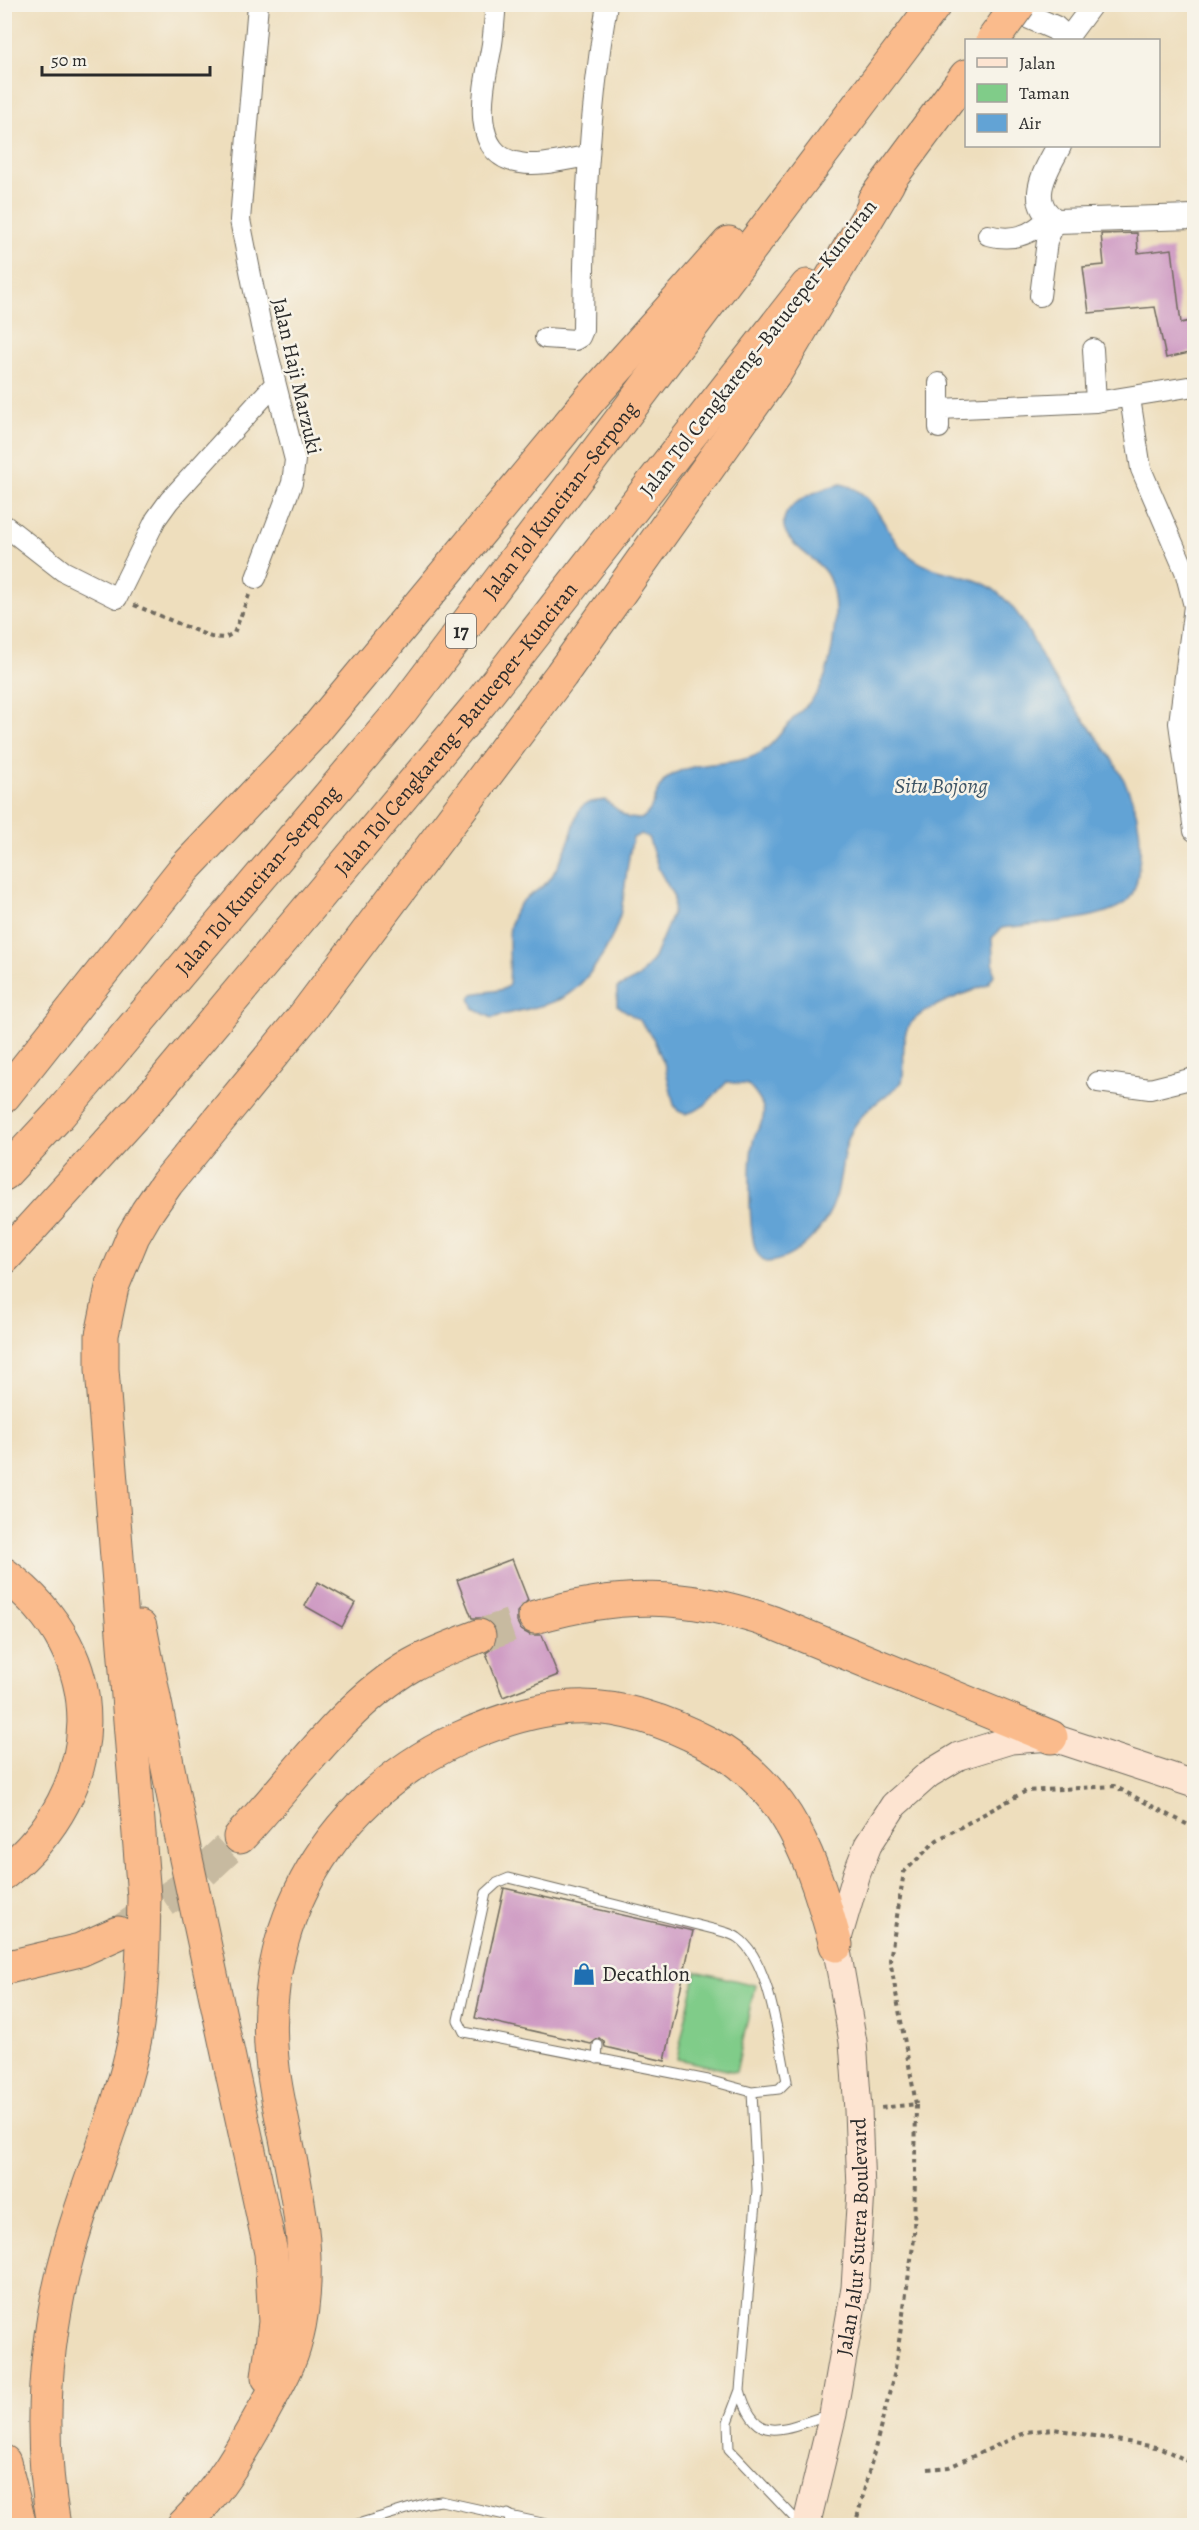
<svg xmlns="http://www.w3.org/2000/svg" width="1199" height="2530" font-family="Alegreya,serif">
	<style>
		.green { fill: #80cc89; stroke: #567c5a; stroke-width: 1.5 }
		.water { fill: #62a3d5; stroke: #466780; stroke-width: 1.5 }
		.building { fill: #cd98c2 }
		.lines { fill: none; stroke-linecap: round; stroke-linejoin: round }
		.motorway-tunnel { stroke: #c7baa0; stroke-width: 33; stroke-dasharray: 33 16; stroke-linecap: butt }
		.service-casing { stroke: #6f6a5e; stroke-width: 11 }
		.minor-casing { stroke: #6f6a5e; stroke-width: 22 }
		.tertiary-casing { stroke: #6f6a5e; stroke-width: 26 }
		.secondary-casing { stroke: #6f6a5e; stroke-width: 29 }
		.motorway-casing { stroke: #6f6a5e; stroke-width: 35 }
		.path { stroke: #6f6a5e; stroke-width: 4; stroke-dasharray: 4.5 4.5; stroke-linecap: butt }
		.service { stroke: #fff; stroke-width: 9 }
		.minor { stroke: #fff; stroke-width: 20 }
		.tertiary { stroke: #fff; stroke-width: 24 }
		.secondary { stroke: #fde4d1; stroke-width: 27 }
		.motorway { stroke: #fabb8c; stroke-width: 33 }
		.motorway-bridge-casing { stroke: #6f6a5e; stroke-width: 35; stroke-linecap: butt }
		.motorway-bridge { stroke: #fabb8c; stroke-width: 33 }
		.labels { text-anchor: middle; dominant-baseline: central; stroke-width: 5; stroke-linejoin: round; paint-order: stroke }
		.shield { fill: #f7f3e8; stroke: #686764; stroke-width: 1.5 }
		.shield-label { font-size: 20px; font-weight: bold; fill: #2b2b2b }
		.street-label { font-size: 21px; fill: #2b2b2b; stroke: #f7f3e8 }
		.poi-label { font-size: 21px; fill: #2b2b2b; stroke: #f7f3e8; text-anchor: start }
		.water-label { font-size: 22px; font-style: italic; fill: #3e5566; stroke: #f7f3e8 }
	</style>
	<rect width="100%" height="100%" fill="#f7f3e8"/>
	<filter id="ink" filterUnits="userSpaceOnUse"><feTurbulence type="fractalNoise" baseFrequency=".0167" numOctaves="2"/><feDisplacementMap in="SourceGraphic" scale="12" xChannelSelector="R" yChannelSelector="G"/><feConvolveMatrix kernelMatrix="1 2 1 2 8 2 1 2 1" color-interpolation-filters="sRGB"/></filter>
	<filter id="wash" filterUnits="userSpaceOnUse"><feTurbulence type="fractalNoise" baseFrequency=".008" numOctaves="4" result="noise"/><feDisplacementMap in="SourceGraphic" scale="24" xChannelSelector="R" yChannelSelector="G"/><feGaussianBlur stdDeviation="1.35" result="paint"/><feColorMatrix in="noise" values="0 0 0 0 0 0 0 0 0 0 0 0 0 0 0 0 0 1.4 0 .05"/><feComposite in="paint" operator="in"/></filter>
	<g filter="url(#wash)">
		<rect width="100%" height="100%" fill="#eedebd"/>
		<path class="green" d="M696,1971L755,1985L736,2072L677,2059Z"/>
		<path class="water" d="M841,484C881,493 881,534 910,556C936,577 972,571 997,592C1024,614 1032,641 1049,670C1089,735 1150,782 1139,865C1138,876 1136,891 1129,899C1110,921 1032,924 1002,928L992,938L994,975L988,984C966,995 913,1008 906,1032C901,1048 906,1066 902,1082C887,1097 866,1107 855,1125C841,1147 843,1173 836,1197C827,1226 798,1261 766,1262C763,1259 759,1257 757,1253C748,1234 748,1158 754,1138C757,1128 766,1120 763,1108C761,1099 754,1092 748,1085L727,1082L705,1105L695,1111L685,1114L678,1111L674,1105L665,1066L653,1038L640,1021L617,1005V988L639,977L654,958L673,912L674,897L659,870L648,837L641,834L633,838C626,863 626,890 620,915C612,944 587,987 558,1000C537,1009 514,1011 492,1018L474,1009L470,998L473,994C482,991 501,993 508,986C512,980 507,940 510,927C517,891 538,898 552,876C559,864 567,848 571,835C574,827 575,816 580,809C585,801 597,801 605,800L628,818L641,819C657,810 653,787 670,776C699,757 739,770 766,749C776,741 784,728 793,719C802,709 814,701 820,688C833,661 843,600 826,573C817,560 800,552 790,539C765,507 820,489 841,484Z"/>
		<g id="blocks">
			<path class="building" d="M1137,233L1138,253L1172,249L1181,323L1194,320V352L1166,358L1155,307L1089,313L1083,267L1104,265L1101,234Z
				M512,1559L528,1600L517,1612V1622L521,1630L530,1635H542L558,1675L503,1697L486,1653L493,1648L497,1639L496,1629L490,1621L482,1618H472L457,1580Z
				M318,1582L355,1603L342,1627L305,1606Z
				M504,1888L693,1931L665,2061L605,2047L604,2042L599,2038L591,2044L475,2018Z"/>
		</g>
	</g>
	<g filter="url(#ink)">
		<use href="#blocks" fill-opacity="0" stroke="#6f6a5e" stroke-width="1.5"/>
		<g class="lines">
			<path class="motorway-tunnel" d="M479,1636L535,1617
				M124,1929L192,1882L240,1837"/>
			<g class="service-casing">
				<path id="service" d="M509,1878L717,1930C724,1932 733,1934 738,1938C770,1960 779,2044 787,2081L779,2089L752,2092L708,2080L464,2032L458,2020L486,1893L497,1883Z
					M597,2059L598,2045
					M752,2092L757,2190L740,2390L728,2422L729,2449L802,2526
					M740,2390C756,2448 782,2428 828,2415
					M508,2514L511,2526
					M351,2526L427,2503L441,2501L556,2526"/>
			</g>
			<g class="minor-casing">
				<path id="minor" d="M496,4C494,20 494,35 491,50C484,86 467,155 520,163C540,167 567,159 588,156
					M1067,39L1093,4
					M988,235C1013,242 1032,235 1049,217
					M1040,296L1047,241L1056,221
					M545,338L575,340L580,337L583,330C584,218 588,116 607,4
					M1093,349L1096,402
					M939,383V428
					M1130,398L1141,469L1185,571L1194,606L1179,723L1194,831
					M939,409L1096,402L1194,386
					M4,525L63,571L117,598L156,519L169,501L275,384
					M256,578L292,483L295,460L261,326L240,220L258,4
					M1098,1082L1150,1089L1194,1078"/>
			</g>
			<g class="tertiary-casing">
				<path id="tertiary" d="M1000,4L1055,28L1068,40
					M1059,146C1046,170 1025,202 1056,221L1194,217"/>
			</g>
			<g class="secondary-casing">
				<g id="secondary">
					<path id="s1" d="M806,2526L833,2414L855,2288L861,2190L858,2110L853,2042L836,1945L857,1873L868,1845L894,1805L929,1774L959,1756L1011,1740L1051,1737L1194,1784"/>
				</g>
			</g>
			<g class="motorway-casing">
				<g id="motorway">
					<path d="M874,200L966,76"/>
					<path d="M4,1096L184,869L313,733L590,399L729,243"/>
					<path id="s2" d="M4,1174L59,1115L401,711L935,4"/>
					<path id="s3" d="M4,1258L156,1091L481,702L807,286"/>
					<path d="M4,1574C114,1655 107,1791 4,1873"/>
					<path d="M535,1617C619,1592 687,1593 771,1622L1051,1737"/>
					<path d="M140,1627L185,1854L271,2253L275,2322L268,2377"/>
					<path d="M240,1837C293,1781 344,1704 412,1665C433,1653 457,1645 479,1636"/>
					<path d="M4,1968L80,1950L118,1933"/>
					<path d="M4,2462L20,2526"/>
					<path d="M54,2526C37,2429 44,2336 71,2242C91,2173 121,2108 135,2038C143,1991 143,1944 144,1897L102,1369V1335L112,1287L133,1236L147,1212L167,1183L305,1015L561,675L774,375L888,183"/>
					<path d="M183,2526C218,2492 241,2452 264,2410C276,2388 290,2365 296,2340C318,2254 291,2172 276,2088C249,1938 322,1803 458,1739C551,1696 617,1695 708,1743C790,1787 813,1862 836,1945"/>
				</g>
			</g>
			<path class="path" d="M134,605L211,637L224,638L234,633L249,595
				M916,2104L890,1960L904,1872L937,1840L1026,1791L1114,1786L1194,1828
				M928,2469L949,2467L1027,2432L1054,2429L1161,2448L1194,2464
				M855,2526L894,2375L914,2239L916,2104L880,2108"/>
			<use href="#service" class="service"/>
			<use href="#minor" class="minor"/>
			<use href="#tertiary" class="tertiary"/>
			<use href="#secondary" class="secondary"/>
			<use href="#motorway" class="motorway"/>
			<g class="motorway-bridge-casing">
				<path id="motorway-bridge" d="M993,40L1019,4"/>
			</g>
			<use href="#motorway-bridge" class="motorway-bridge"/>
		</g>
	</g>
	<defs>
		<g id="shop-bare" transform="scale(1.8)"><path d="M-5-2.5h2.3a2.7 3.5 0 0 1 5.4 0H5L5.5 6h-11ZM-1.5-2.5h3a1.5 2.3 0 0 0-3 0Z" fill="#1f6fb2" stroke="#f7f3e8" stroke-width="2.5" paint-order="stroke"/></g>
	</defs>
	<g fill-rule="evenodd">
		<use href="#shop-bare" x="584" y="1974"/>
	</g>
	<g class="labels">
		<rect class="shield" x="446" y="614" width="30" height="34" rx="4.5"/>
		<g class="shield-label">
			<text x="461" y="631">17</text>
		</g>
		<g class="street-label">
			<text transform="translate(758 348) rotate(-52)">Jalan Tol Cengkareng–Batuceper–Kunciran</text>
			<text transform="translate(297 376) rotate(77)">Jalan Haji Marzuki</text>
			<text stroke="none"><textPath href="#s2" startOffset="874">Jalan Tol Kunciran–Serpong</textPath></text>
			<text stroke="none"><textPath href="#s3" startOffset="696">Jalan Tol Cengkareng–Batuceper–Kunciran</textPath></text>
			<text stroke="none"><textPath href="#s2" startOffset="388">Jalan Tol Kunciran–Serpong</textPath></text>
			<text stroke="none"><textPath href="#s1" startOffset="294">Jalan Jalur Sutera Boulevard</textPath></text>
		</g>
		<g class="poi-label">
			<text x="602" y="1974">Decathlon</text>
		</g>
		<g class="water-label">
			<text x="941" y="786">Situ Bojong</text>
		</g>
	</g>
	<rect width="1199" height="2530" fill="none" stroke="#f7f3e8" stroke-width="24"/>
	<rect x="965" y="39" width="195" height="108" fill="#f7f3e8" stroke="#a5a39c" stroke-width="1.5"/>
	<rect x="977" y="58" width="30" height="9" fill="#fde4d1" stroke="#a5a39c" stroke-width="1.5"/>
	<text x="1019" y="69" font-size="18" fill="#2b2b2b">Jalan</text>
	<rect x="977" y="84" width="30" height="18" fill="#80cc89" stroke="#a5a39c" stroke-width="1.5"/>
	<text x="1019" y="99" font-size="18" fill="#2b2b2b">Taman</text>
	<rect x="977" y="114" width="30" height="18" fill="#62a3d5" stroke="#a5a39c" stroke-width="1.5"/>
	<text x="1019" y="129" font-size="18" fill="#2b2b2b">Air</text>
	<path d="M42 66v9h168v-9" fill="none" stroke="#2b2b2b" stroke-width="3"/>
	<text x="51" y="66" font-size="18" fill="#2b2b2b" stroke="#f7f3e8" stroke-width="4.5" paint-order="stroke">50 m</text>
</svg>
